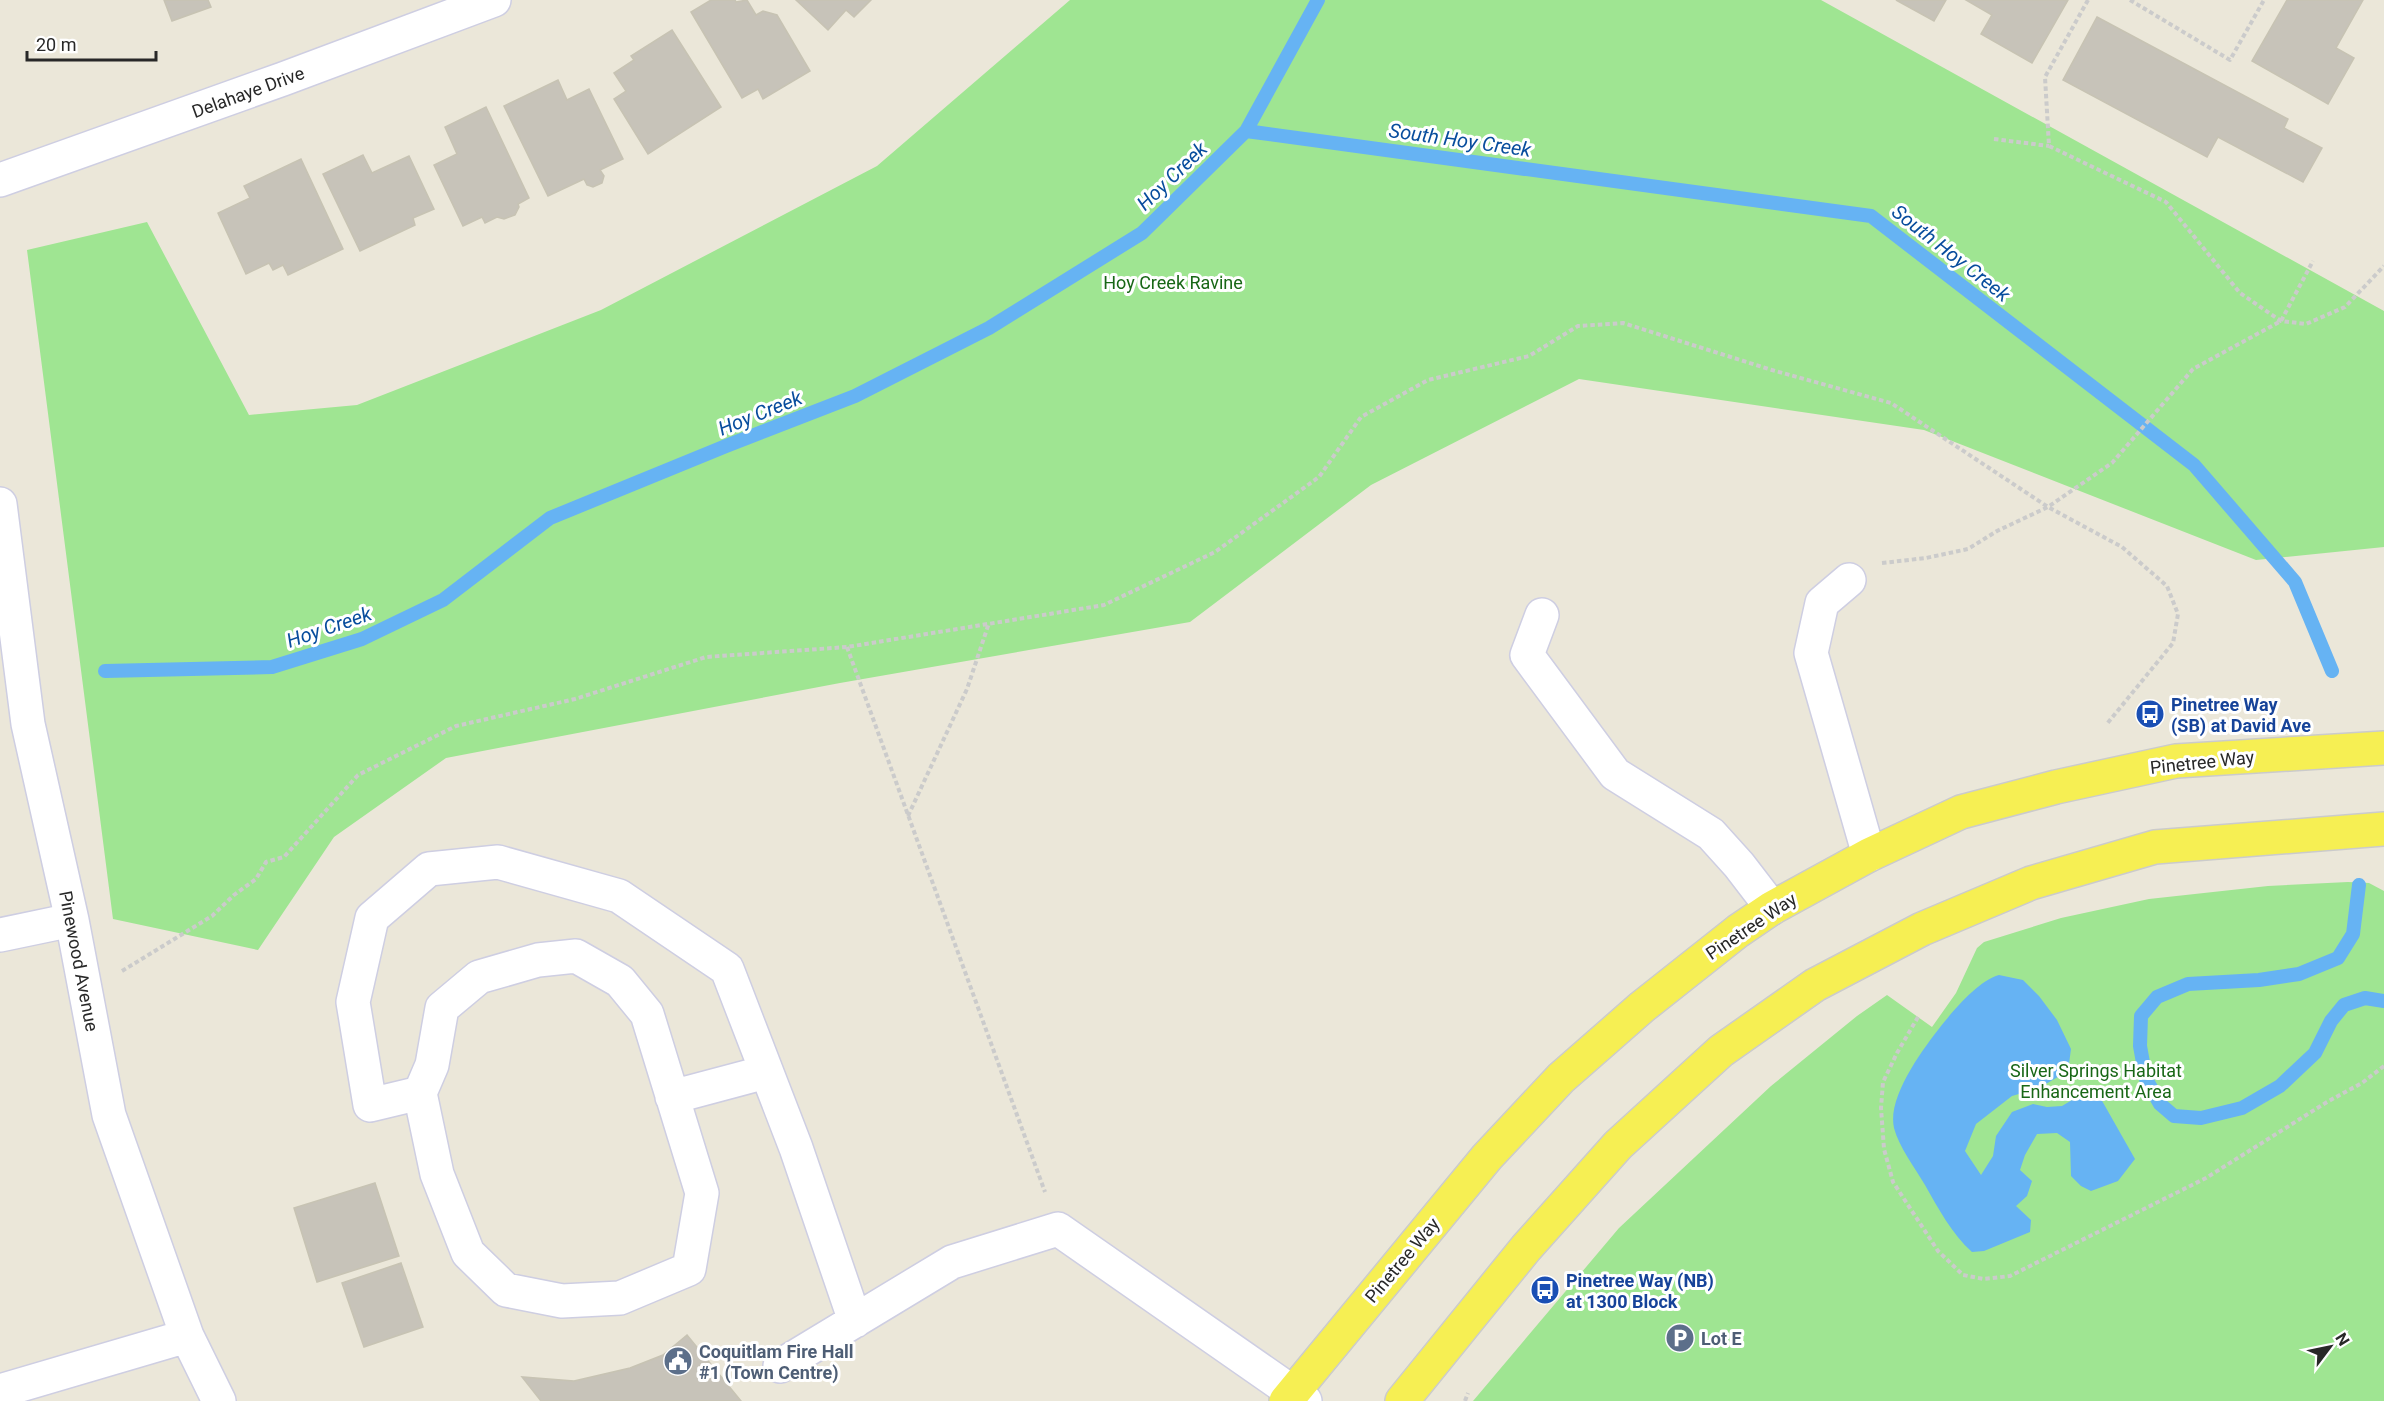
<svg xmlns="http://www.w3.org/2000/svg" width="2384" height="1401" font-family="Roboto,sans-serif">
	<style>
		.green { fill: #9fe592 }
		.water { fill: #66b3f3 }
		.lines { fill: none; stroke-linecap: round; stroke-linejoin: round }
		.stream { stroke: #66b3f3; stroke-width: 14 }
		.building { fill: #c7c3b9; stroke: #c7c3b3; stroke-width: 1.5 }
		.minor-casing { stroke: #cecee2; stroke-width: 36 }
		.major-casing { stroke: #cbcbcb; stroke-width: 36 }
		.path { stroke: #cbcbcb; stroke-width: 4; stroke-dasharray: 4.5 3; stroke-linecap: butt }
		.minor { stroke: #fff; stroke-width: 33 }
		.major { stroke: #f6ef53; stroke-width: 33 }
		.labels { text-anchor: middle; dominant-baseline: central; stroke-width: 6; stroke-linejoin: round; paint-order: stroke }
		.street-label { font-size: 18px; fill: #282828; stroke: #fff }
		.park-label { font-size: 18px; fill: #186716; stroke: #fff }
		.transit-label { font-size: 18px; font-weight: bold; fill: #164399; stroke: #fff; text-anchor: start }
		.service-label { font-size: 18px; font-weight: bold; fill: #4e5e75; stroke: #fff; text-anchor: start }
		.water-label { font-size: 20px; font-style: italic; fill: #084d9d; stroke: #fff }
	</style>
	<rect width="100%" height="100%" fill="#ebe7d9"/>
	<path class="green" d="M1070,0H1821L2384,311V547L2256,560L1924,430L1579,379L1371,485L1190,622L840,683L446,758L334,837L258,950L113,919L27,250L147,222L249,415L357,405L601,310L877,166Z
		M2348,882L2369,883L2384,891V1401H1473L1619,1228L1771,1086L1857,1016L1887,995L1932,1027L1956,993L1977,948L1984,942L2061,918L2149,899L2268,886Z"/>
	<path class="water" d="M1999,975L2023,980L2039,996L2057,1020L2071,1049L2068,1071L2039,1088L2012,1096L1976,1124L1965,1151L1981,1175L1993,1156L1996,1136L2012,1112L2033,1104L2047,1107L2062,1106L2082,1094L2101,1099L2135,1159L2118,1181L2091,1191L2081,1186L2071,1176L2070,1142L2057,1133L2037,1134L2025,1155L2020,1170L2032,1181L2027,1196L2016,1206L2031,1220L2030,1232L1984,1251L1972,1252C1952,1234 1938,1208 1925,1185C1915,1168 1899,1147 1894,1128C1887,1097 1923,1049 1941,1026C1954,1010 1979,980 1999,975Z"/>
	<g class="lines">
		<path class="stream" d="M1246,131L1871,216L2194,465L2295,582L2332,671
			M105,671L272,667L362,639L443,600L550,518L726,446L855,396L989,328L1142,233L1246,131L1318,0
			M2359,885L2353,934L2338,958L2299,974L2259,980L2188,984L2157,997L2141,1016L2140,1046L2146,1079L2160,1104L2174,1116L2201,1118L2242,1108L2280,1086L2315,1053L2331,1021L2344,1005L2365,998L2384,1001"/>
	</g>
	<path class="building" d="M164,0H208L211,7L172,21Z
		M711,0H735L736,2L747,0L756,15L763,11L777,15L810,71L763,99L758,89L742,98L691,12Z
		M796,0H871L854,17L846,10L828,30Z
		M1896,0H1946L1934,21Z
		M1966,0H2068L2032,63L1981,34L1992,15Z
		M2287,0H2363L2336,48L2354,58L2328,104L2252,61Z
		M2097,17L2288,119L2284,128L2322,148L2303,182L2218,137L2207,157L2063,80Z
		M672,30L721,107L648,154L614,99L626,91L614,73L634,60L631,56Z
		M558,80L567,100L589,89L623,159L600,170L604,176L602,183L593,187L587,185L584,179L548,196L504,106Z
		M486,107L529,198L518,204L519,207L515,215L504,219L497,217L485,223L482,217L463,226L434,165L457,154L445,127Z
		M363,155L372,173L409,156L434,209L413,218L415,225L360,251L323,174Z
		M301,159L343,249L288,275L283,265L273,270L269,263L246,274L218,213L250,198L244,186Z
		M375,1183L399,1256L317,1282L294,1208Z
		M401,1263L423,1327L364,1347L342,1283Z
		M687,1335L741,1401H541L522,1377L574,1381L630,1368L663,1355Z"/>
	<g class="lines">
		<g class="minor-casing">
			<path id="minor" d="M0,180L283,79L494,0
				M0,504L28,724L72,920L109,1115L187,1336L219,1401
				M1849,580L1822,603L1811,653L1869,855
				M1542,615L1527,655L1615,774L1711,834L1739,865L1772,908
				M0,935L72,920
				M576,956L620,981L647,1014L702,1193L689,1269L620,1298L562,1301L506,1290L468,1253L437,1174L420,1093L432,1065L442,1008L479,977L538,960Z
				M420,1093L370,1105L353,1002L372,918L429,869L498,862L619,896L727,969L796,1148L855,1321
				M672,1097L766,1072
				M780,1366L952,1262L1058,1229L1305,1401
				M0,1391L187,1336"/>
		</g>
		<g class="major-casing">
			<path id="major" d="M1286,1401L1487,1157L1561,1078L1642,1007L1738,931L1772,908L1869,855L1961,812L2056,787L2176,761L2384,748
				M1402,1401L1526,1248L1618,1145L1721,1051L1815,985L1922,929L2031,883L2155,847L2384,829"/>
		</g>
		<path class="path" d="M2088,0L2045,77L2049,146L2166,202L2240,293L2281,321L2306,324L2345,307L2384,266
			M2130,0L2230,60L2264,0
			M1994,139L2049,146
			M1882,563L1926,558L1968,549L1997,531L2048,507L2112,463L2193,369L2281,321L2313,261
			M847,647L1045,1192
			M908,816L967,689L989,623
			M122,971L212,916L234,895L256,879L266,862L284,857L358,775L456,726L575,699L706,657L847,647L1104,605L1215,552L1319,477L1361,417L1428,380L1529,356L1578,326L1623,323L1772,370L1891,403L2048,507L2122,547L2167,586L2178,614L2173,643L2106,725
			M1918,1017L1897,1053L1883,1082L1881,1108L1884,1149L1893,1182L1938,1251L1963,1275L1984,1279L2010,1276L2206,1178L2327,1102L2362,1083L2384,1066
			M1465,1401L1468,1393"/>
		<use href="#minor" class="minor"/>
		<use href="#major" class="major"/>
	</g>
	<defs>
		<g id="bus-disc" transform="scale(1.5)"><circle r="9.5" fill="#1a4fb4" stroke="#fff"/><path d="M-5-6H5V4H4V6H2V4H-2V6H-4V4H-5ZM-3.5-4V0h7V-4ZM-3.5 1.2v1.5H-2V1.2ZM2 1.2v1.5H3.5V1.2Z" fill="#fff"/></g>
		<g id="parking-disc" transform="scale(1.5)"><circle r="9.5" fill="#5c6f8a" stroke="#fff"/><path d="M-3.5-5.5H1a3.5 3.5 0 0 1 0 7H-1V5.5H-3.5ZM-1-3.4V-.6H.8a1.4 1.4 0 0 0 0-2.8Z" fill="#fff"/></g>
		<g id="civic-disc" transform="scale(1.5)"><circle r="9.5" fill="#5c6f8a" stroke="#fff"/><path d="M-.6-6.5H3V-4.5H.6V-3L4-1V1h2V6H-6V1h2V-1L-.6-3ZM-1.2 2.5V6h2.4V2.5Z" fill="#fff"/></g>
	</defs>
	<g fill-rule="evenodd">
		<use href="#bus-disc" x="2150" y="714"/>
		<use href="#bus-disc" x="1545" y="1290"/>
		<use href="#parking-disc" x="1680" y="1338"/>
		<use href="#civic-disc" x="678" y="1361"/>
	</g>
	<g class="labels">
		<g class="street-label">
			<text transform="translate(248 92) rotate(-20)">Delahaye Drive</text>
			<text transform="translate(2202 762) rotate(-6)">Pinetree Way</text>
			<text transform="translate(1751 926) rotate(-34)">Pinetree Way</text>
			<text transform="translate(79 961) rotate(79)">Pinewood Avenue</text>
			<text transform="translate(1402 1260) rotate(-50)">Pinetree Way</text>
		</g>
		<g class="park-label">
			<text x="1173" y="282">Hoy Creek Ravine</text>
			<text x="2096" y="1070">Silver Springs Habitat<tspan x="2096" dy="21">Enhancement Area</tspan></text>
		</g>
		<g class="transit-label">
			<text x="2171" y="704">Pinetree Way<tspan x="2171" dy="21">(SB) at David Ave</tspan></text>
			<text x="1566" y="1280">Pinetree Way (NB)<tspan x="1566" dy="21">at 1300 Block</tspan></text>
		</g>
		<g class="service-label">
			<text x="1701" y="1338">Lot E</text>
			<text x="699" y="1351">Coquitlam Fire Hall<tspan x="699" dy="21">#1 (Town Centre)</tspan></text>
		</g>
		<g class="water-label">
			<text transform="translate(1460 140) rotate(8)">South Hoy Creek</text>
			<text transform="translate(1172 176) rotate(-44)">Hoy Creek</text>
			<text transform="translate(1951 253) rotate(38)">South Hoy Creek</text>
			<text transform="translate(760 413) rotate(-22)">Hoy Creek</text>
			<text transform="translate(329 627) rotate(-19)">Hoy Creek</text>
		</g>
	</g>
	<g transform="translate(2330 1347) rotate(58)" stroke="#ffffff" stroke-width="4.5" paint-order="stroke">
	<path d="M0-4.5L10 22L0 15L-10 22Z" fill="#282828"/>
	<text y="-9" font-size="16" font-weight="bold" text-anchor="middle" fill="#282828">N</text>
	</g>
	<path d="M27 51v9h129v-9" fill="none" stroke="#282828" stroke-width="3"/>
	<text x="36" y="51" font-size="18" fill="#282828" stroke="#ffffff" stroke-width="4.5" paint-order="stroke">20 m</text>
</svg>
